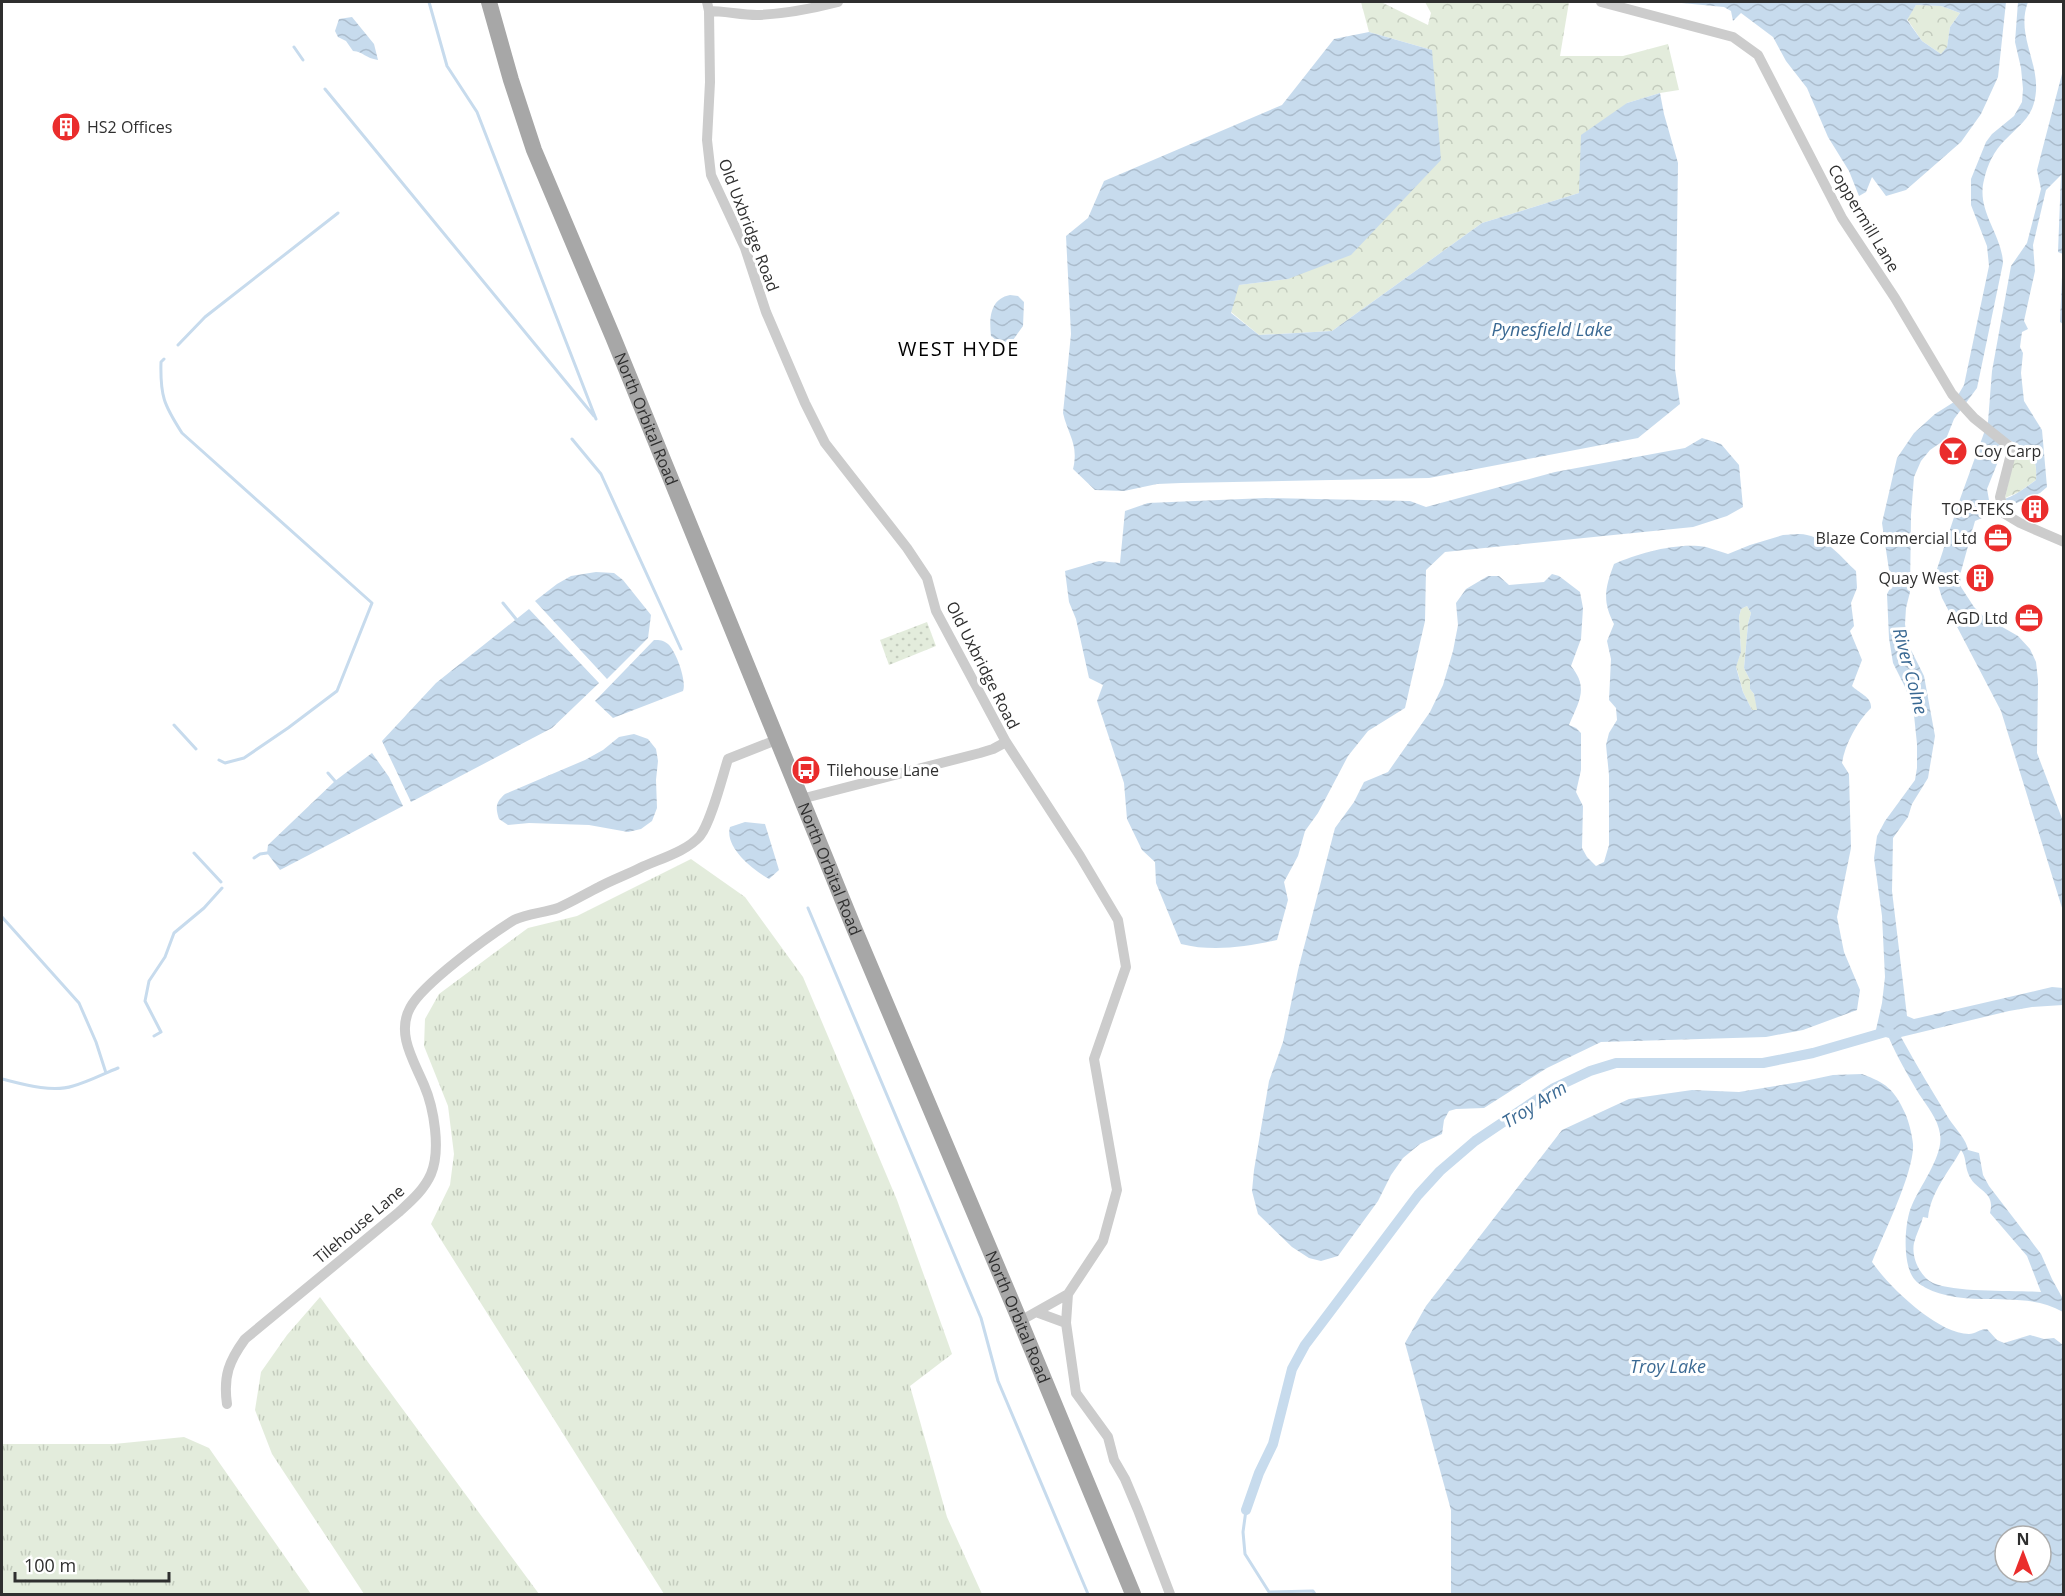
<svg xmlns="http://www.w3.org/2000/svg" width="2065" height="1596" font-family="'Open Sans',sans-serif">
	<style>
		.grass { fill: url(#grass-tufts) }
		.forest { fill: url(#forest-crowns) }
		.park { fill: url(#park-dots) }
		.water { fill: url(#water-waves); fill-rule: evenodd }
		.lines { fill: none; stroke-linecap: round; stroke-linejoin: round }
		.stream { stroke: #c7dbed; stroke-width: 3 }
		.canal { stroke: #c7dbed; stroke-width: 10 }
		.street { stroke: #ccc; stroke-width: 10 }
		.primary { stroke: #a7a7a7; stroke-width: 16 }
		.labels { text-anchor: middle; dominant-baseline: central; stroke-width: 6; stroke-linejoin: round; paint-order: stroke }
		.poi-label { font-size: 16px; fill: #2f2f2f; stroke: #fff; text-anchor: end }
		.street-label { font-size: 16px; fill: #2f2f2f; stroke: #fff }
		.water-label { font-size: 18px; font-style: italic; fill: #3a6993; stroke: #fff }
		.quarter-label { font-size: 20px; letter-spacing: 1.5px; fill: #000; stroke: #fff }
	</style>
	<defs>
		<pattern id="grass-tufts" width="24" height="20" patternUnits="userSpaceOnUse" patternTransform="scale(1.5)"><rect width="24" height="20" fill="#e3ecdc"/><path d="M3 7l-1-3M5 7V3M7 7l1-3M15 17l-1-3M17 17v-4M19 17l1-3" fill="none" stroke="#c3cbbd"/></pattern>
		<pattern id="forest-crowns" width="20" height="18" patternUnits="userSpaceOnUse" patternTransform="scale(1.5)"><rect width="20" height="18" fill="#e3ecdc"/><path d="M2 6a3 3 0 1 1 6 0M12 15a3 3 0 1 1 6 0" fill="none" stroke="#c3cbbd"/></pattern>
		<pattern id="park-dots" width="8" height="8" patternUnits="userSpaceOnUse" patternTransform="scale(1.5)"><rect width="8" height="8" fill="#e3ecdc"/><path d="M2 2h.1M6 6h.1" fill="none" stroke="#c3cbbd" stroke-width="1.8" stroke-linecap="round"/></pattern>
		<pattern id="water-waves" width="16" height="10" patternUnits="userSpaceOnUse" patternTransform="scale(1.5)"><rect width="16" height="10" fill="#c7dbed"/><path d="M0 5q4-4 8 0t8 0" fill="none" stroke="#abbccc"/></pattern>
	</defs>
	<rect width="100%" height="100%" fill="#fff"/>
	<path class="grass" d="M691,859L745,897L803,977L897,1200L952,1354L910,1386L947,1517L982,1594H664L431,1224L450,1185L454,1154L448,1106L424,1046L425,1019L439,994L528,928L577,916Z
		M320,1297L539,1594H364L272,1454L255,1410L261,1372L287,1335Z
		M184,1437L209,1448L311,1594H2V1444H114Z"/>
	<path class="forest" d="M1361,2H1381L1428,25L1431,13L1425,2H1569L1560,56H1623L1668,44L1679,90L1660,93L1627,103L1579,193L1482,223L1332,331L1259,335L1231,312L1238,285L1288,279L1432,50L1369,32Z
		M1916,5L1941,6L1960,13L1950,27L1947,48L1941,54L1922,41L1907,19Z
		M2014,443C2033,452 2037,458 2036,480L2019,492L2005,498L2015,453Z
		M1747,606L1751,613L1748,624L1744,668L1750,680V689L1754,694L1758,710H1752L1743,692L1736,666L1741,652L1739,617L1741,609Z"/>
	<path class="park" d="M927,622L936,646L889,665L880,640Z"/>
	<path class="water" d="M1671,2H2006L1998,77L1981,114L1961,142L1906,190L1886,196L1872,177L1866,192L1859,196L1849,171L1828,137L1807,88L1786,61L1773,37L1741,13L1733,21L1731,11L1724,7ZM1916,5L1941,6L1960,13L1950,27L1947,47L1941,54L1922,41L1907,20Z
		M2018,2H2028C2016,33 2038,60 2036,91C2034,117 2021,123 2005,140C1994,151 1987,165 1984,180C1976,211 2002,234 2003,263L1977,388L1954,419L1946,439L1930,450L1921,461L1914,477L1911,515L1910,592L1906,608L1905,624L1908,644L1924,676L1935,736L1928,778L1912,804L1908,817L1893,838L1892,891L1907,1016L1914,1019L2052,987L2063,988V1005L2032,1007L2009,1011L1901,1037C1916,1065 1933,1092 1949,1119C1955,1128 1967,1140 1968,1150L1979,1153L1983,1175L1989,1186L2041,1254L2052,1279L2063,1299V1312C2021,1288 1970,1310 1926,1288C1923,1286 1917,1283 1915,1280C1902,1266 1904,1222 1912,1205C1920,1186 1944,1155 1940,1134C1938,1119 1927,1106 1919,1094C1908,1075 1897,1057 1889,1038L1875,1034L1882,1003L1885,977L1882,916L1874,858L1877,836L1885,821L1915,780L1917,768V744L1914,715L1906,689L1893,663L1889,638L1887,594L1893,583L1889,570L1882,523L1897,458L1914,433L1935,414L1954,402L1964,385L1989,266L1987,246L1971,205V179L1986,142L1992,134L2014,116L2022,102L2023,89L2021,68L2015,42ZM1961,1150C1966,1156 1965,1165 1968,1173C1975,1192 1996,1190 1990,1213L2027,1256L2041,1292C2014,1290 1956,1293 1933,1283C1920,1277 1911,1257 1914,1243C1916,1234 1921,1226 1923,1217L1928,1218C1931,1191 1949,1172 1961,1150Z
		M352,17L374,44L378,60C365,58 364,52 353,51L346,41L338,37L335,31L339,19Z
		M1369,32L1432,50L1441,160L1351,255L1288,279L1239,285L1231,313L1259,335L1332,331L1482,223L1579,193L1581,135L1627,103L1660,93L1664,114L1678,163L1675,369L1680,404L1638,438L1429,478L1181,483L1157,484L1124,491L1095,490L1073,469C1079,444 1068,435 1063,413L1071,334L1066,236L1088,218L1104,181L1282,105L1334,39Z
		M2063,70V324L2060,322L2063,254L2058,252L2061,175L2046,190L2033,245L2035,271L2024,321L2028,329L2022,332L2020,347L2023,353L2021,373L2024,401L2042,430L2047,487L2040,493L1975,521L1960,575L1961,587L1974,607L1983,616L2018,636L2030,649L2036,662L2038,680L2037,753L2063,821V911L2001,711L1942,598L1935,575L1960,499L1988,422L1992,371L2011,266L2027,243L2041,189L2037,170ZM2007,439C2028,449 2038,454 2036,480C2024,489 2005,504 1989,500L1987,489Z
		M1010,295L1018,296L1024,302L1023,326L1013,340L1000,343L991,336C989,318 990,299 1010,295Z
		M1702,438L1721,444L1739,465L1743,507L1727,516L1693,527L1445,552L1426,570L1425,621L1405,708L1368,731L1348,756L1318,813L1305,831L1298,856L1284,882L1288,900L1277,940C1246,947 1212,952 1181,944L1156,883L1155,862L1142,850L1127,819L1124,783L1097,701L1103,685L1089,678L1076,619L1069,602L1065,571L1099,561L1120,563L1125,511L1148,503L1266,498L1410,501L1426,507L1555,472L1685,448Z
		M1783,535C1791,535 1800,533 1807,535C1829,540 1841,557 1856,571L1857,588L1851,603L1854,626L1850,631L1862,660L1852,686C1859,693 1872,697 1871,708C1857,722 1845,744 1842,763L1849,774L1851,848L1837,917L1844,952L1860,990L1857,1010L1803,1030L1766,1037L1601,1042L1547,1068L1484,1108L1456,1109L1449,1111L1444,1120L1442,1134L1420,1144L1403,1158L1391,1175L1378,1201L1338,1256L1321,1261L1309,1258L1292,1247L1258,1214L1252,1191L1254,1170L1269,1081L1283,1042L1298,970L1335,828L1354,802L1364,782L1388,772L1430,712L1443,685L1453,651L1458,625L1456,603L1466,589L1488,576H1499L1509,585L1544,582L1552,574L1559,576L1580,592L1583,608L1581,639L1571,666C1589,688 1579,701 1569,725L1576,728L1581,733V770L1576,792L1583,806L1582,848L1587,857L1596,866L1604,862L1609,845V775L1606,745L1609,733L1617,720L1616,708L1609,700L1611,659L1607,641L1614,624C1602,601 1605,588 1614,564C1639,553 1678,542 1706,547C1713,549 1721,552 1728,554L1750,545ZM1747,606L1751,613L1748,624L1744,668L1750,680V689L1754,694L1757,710H1752L1743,692L1736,667L1741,652L1739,617L1741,609Z
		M596,572L614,573L623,580L651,615L648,638L607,679L535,601L557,584L571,576Z
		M529,609L599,683L552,728L411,802L382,741L436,683Z
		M654,640C660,640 663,640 668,644C676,651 687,681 683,691L613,718L595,701Z
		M634,734L648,739L656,749L658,761L656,780L657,808L652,821L641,829L628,832L589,825L529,823L508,825L499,819C495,807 496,802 505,794L585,760L603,750L619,737Z
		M372,753L389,777L403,806L280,870L267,853L268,845L335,781Z
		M745,822L765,824L779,870L769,879C753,870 724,847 730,827Z
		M1862,1074C1886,1083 1894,1089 1905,1113C1909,1122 1912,1134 1913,1144C1915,1170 1883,1235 1872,1262C1889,1287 1938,1334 1969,1334C1975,1334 1980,1329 1987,1329L1997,1340L2004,1343L2030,1335L2044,1339L2054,1338L2063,1345V1594H1451V1510L1405,1343L1426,1306L1562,1130L1629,1099L1692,1090L1739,1092L1800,1082L1833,1075ZM2005,1536H2041V1572H2005Z"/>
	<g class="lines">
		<path class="stream" d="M429,2L447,66L477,112L596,419
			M294,47L303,60
			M325,89L594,416
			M178,345L205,317L338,213
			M164,359L161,362C160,396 164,405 182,433L372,603L337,691L288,728L244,758L225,763L219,760
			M572,439L601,474L681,649
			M503,603L516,619
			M174,725L196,749
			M328,773L335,781
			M194,853L221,882
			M254,858L260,854L267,853
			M808,908L981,1318L998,1381L1088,1594
			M2,917L79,1003L96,1042L106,1073
			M154,1036L161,1032L145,1001L149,981L165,957L174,933L204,908L222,888
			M2,1079C22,1084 52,1093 73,1086C88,1082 103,1074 118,1068
			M1246,1510L1243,1532L1245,1554L1269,1592L1313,1591L1315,1594"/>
		<path class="canal" d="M1246,1510L1259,1473L1273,1444L1292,1369L1305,1345L1418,1195L1440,1171L1475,1141L1554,1088L1590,1071L1616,1063H1763L1813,1053L1889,1031"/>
		<path class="street" d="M707,2L709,11L710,82L707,140L711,175L745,248L766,312L805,403L825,443L907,548L927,578L936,611L1006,742L1080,856L1118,920L1126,967L1094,1059L1117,1190L1103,1241L1068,1294L1020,1321
			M1601,2L1733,37L1758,55L1842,218L1895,298L1952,394L1974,418L2009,446L2011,454L2000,497L2005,514L2020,523L2064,542
			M709,11C725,11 741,15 757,15C785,14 811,9 838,2
			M801,799L980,753L993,749L1006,742
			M1068,1294L1066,1323L1076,1393L1108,1437L1114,1460L1125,1479L1138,1510L1170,1594
			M1036,1312L1066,1323
			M227,1404C223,1376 229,1361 245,1339L399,1212C411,1201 424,1190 431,1174C441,1150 434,1108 424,1085C414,1061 396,1034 410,1008C422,984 490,935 514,920C528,913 544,913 558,908C572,902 585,894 599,887C612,880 626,875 640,868C659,859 686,852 700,836C711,822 722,778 728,759L776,740"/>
		<path class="primary" id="s1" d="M489,2L511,80L534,150L613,337L854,928L1020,1321L1133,1594"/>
	</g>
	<defs>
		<g id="building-disc" transform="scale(1.5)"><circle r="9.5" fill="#ea2d2c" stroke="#fff"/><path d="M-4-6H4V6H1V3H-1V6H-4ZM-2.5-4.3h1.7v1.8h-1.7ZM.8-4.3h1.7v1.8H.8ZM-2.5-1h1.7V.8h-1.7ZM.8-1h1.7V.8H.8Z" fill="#fff"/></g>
		<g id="bar-disc" transform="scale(1.5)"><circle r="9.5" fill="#ea2d2c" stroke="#fff"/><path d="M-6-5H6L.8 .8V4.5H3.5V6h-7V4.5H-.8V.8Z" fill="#fff"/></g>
		<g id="office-disc" transform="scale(1.5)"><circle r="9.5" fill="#ea2d2c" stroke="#fff"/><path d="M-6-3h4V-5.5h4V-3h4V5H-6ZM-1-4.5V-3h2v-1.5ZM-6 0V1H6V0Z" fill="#fff"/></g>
		<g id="bus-disc" transform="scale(1.5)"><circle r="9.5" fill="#ea2d2c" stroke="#fff"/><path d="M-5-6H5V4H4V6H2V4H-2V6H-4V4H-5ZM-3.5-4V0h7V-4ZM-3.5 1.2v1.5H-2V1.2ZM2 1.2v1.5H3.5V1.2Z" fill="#fff"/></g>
	</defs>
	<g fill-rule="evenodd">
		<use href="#building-disc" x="66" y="127"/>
		<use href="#bar-disc" x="1953" y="451"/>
		<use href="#building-disc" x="2035" y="509"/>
		<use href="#office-disc" x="1998" y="538"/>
		<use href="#building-disc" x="1980" y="578"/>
		<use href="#office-disc" x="2029" y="618"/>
		<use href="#bus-disc" x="806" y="770"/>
	</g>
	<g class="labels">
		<g class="poi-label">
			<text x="87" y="127" text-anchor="start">HS2 Offices</text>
			<text x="1974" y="451" text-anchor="start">Coy Carp</text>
			<text x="2014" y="509">TOP-TEKS</text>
			<text x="1977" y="538">Blaze Commercial Ltd</text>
			<text x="1959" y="578">Quay West</text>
			<text x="2008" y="618">AGD Ltd</text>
			<text x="827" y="770" text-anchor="start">Tilehouse Lane</text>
		</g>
		<g class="street-label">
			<text transform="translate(1864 218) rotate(59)">Coppermill Lane</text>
			<text transform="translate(749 225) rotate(69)">Old Uxbridge Road</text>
			<text stroke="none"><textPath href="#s1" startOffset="446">North Orbital Road</textPath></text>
			<text transform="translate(983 665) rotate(63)">Old Uxbridge Road</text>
			<text stroke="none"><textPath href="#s1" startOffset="932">North Orbital Road</textPath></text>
			<text transform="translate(359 1224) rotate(-40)">Tilehouse Lane</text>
			<text stroke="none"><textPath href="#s1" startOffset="1418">North Orbital Road</textPath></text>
		</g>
		<g class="water-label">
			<text x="1552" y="329">Pynesfield Lake</text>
			<text transform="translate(1911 671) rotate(75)">River Colne</text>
			<text transform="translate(1534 1104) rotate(-32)">Troy Arm</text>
			<text x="1668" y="1366">Troy Lake</text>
		</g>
		<g class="quarter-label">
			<text x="959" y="348">WEST HYDE</text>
		</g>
	</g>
	<rect width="2065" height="1596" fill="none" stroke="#2f2f2f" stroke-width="6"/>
	<g transform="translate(2023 1554)"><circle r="28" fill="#ffffff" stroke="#acacac" stroke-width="1.5"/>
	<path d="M0-4.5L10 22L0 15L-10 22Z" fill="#ea2d2c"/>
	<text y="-9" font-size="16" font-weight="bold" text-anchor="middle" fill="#2f2f2f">N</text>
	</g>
	<path d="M15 1572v9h154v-9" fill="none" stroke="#2f2f2f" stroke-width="3"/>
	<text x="24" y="1572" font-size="18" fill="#2f2f2f" stroke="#ffffff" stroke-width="4.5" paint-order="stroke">100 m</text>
</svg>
